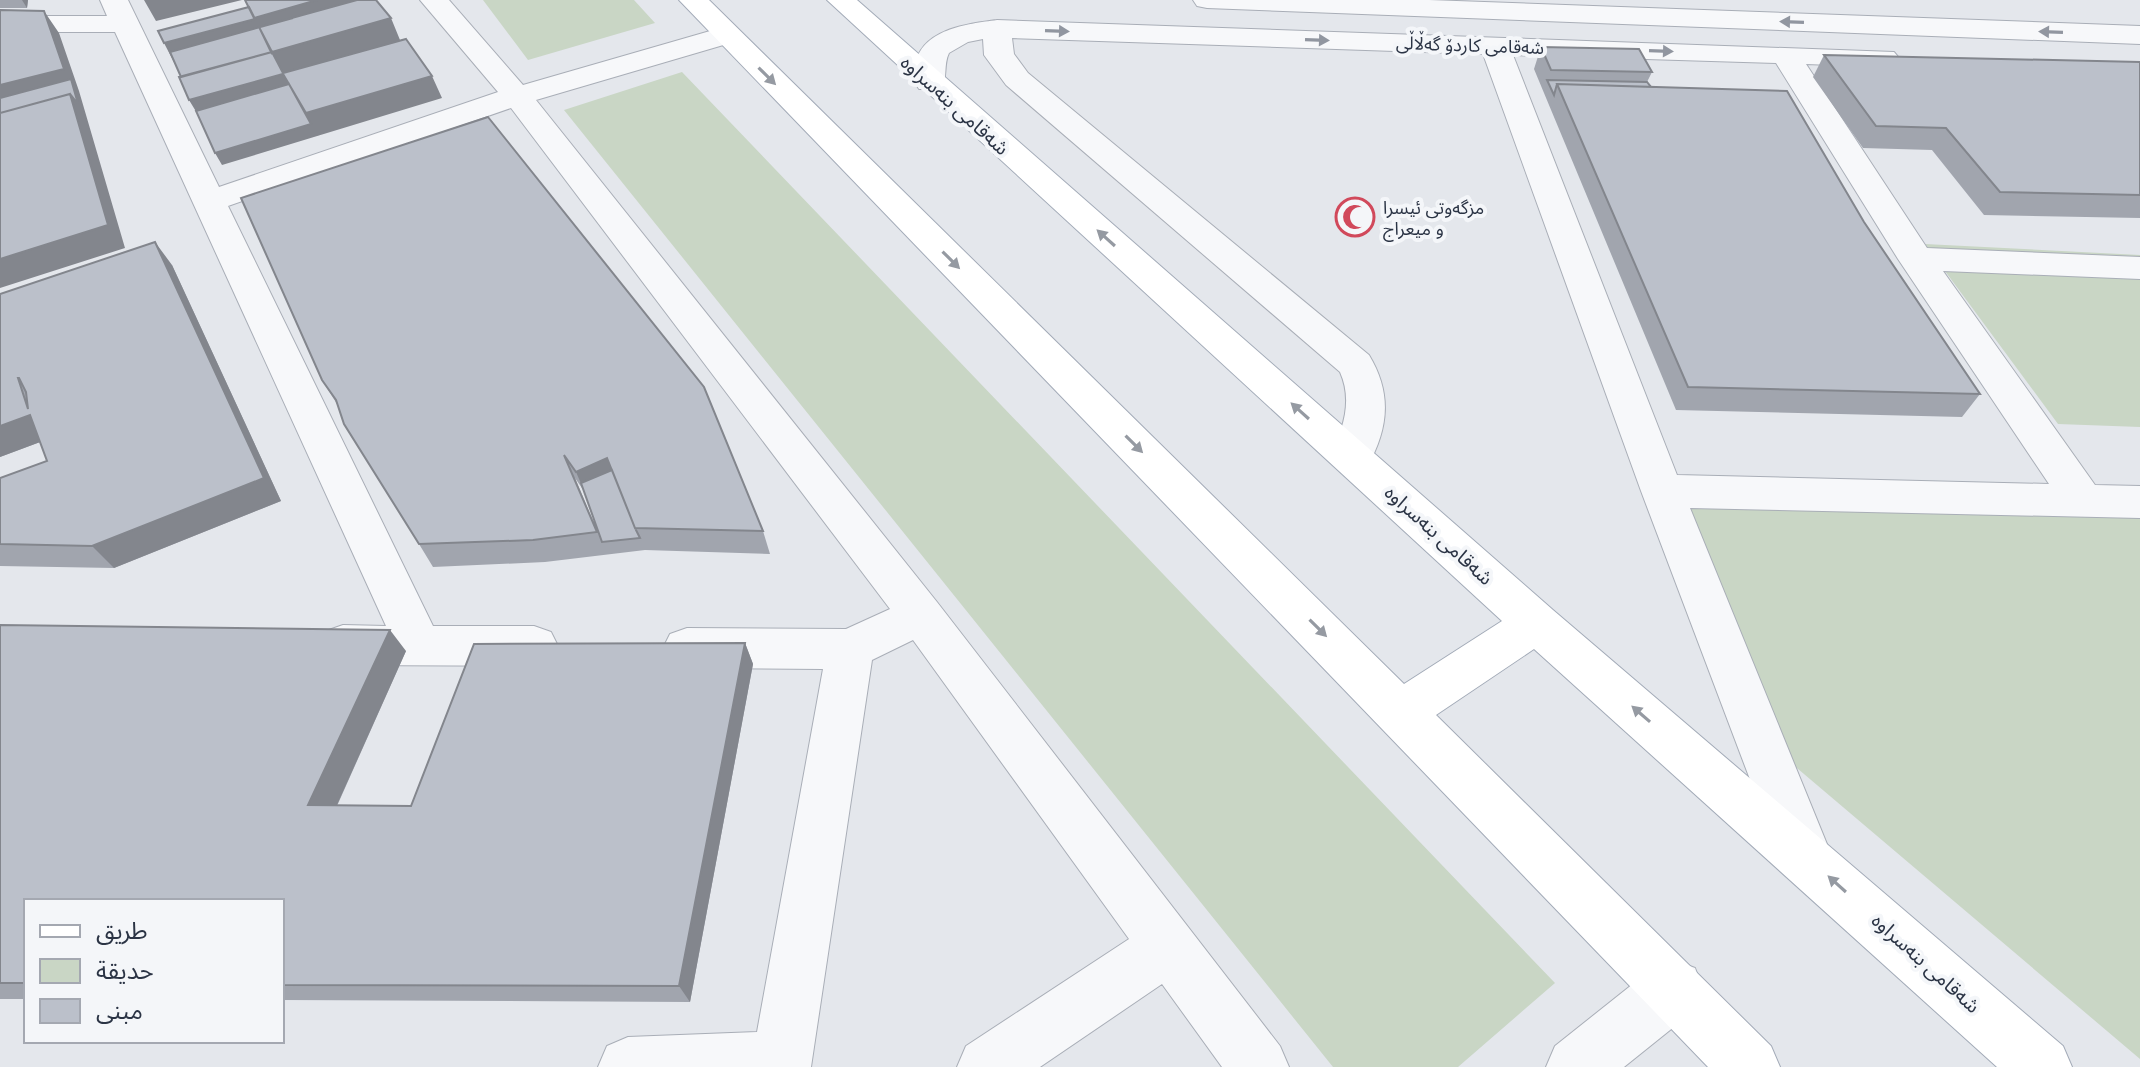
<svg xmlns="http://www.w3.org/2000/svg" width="2140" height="1067" font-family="Poppins,'Noto Sans Arabic',sans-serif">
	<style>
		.green { fill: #c9d6c5 }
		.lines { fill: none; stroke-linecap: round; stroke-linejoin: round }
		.minor-casing { stroke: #a9aeb7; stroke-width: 2 }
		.major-casing { stroke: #a3abb8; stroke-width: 2 }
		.minor { fill: #f7f8fa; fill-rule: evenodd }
		.major { fill: #fff; fill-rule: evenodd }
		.wall { fill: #a1a5ae; fill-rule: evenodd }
		.shaded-wall { fill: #83868d }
		.building { fill: #bbc0ca; stroke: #83868d; stroke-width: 2; fill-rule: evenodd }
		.oneway { fill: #9196a0 }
		.oneway2 { fill: #959aa2 }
		.labels { text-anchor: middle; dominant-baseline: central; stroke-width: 8; stroke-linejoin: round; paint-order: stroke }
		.far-street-label { font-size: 18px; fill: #2b3445; stroke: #f4f6f9 }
		.far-poi-label { font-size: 18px; fill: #2b3445; stroke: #f4f6f9; text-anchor: start }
		.street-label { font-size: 20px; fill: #2b3445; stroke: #f4f6f9 }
	</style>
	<rect width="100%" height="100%" fill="#e4e7ec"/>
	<path class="green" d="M483,0H634L655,23L528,60Z
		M682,72L1555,983L1458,1067H1333L564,110Z
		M1925,244L2140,255V427L2058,424Z
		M1676,481L2140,493V1059L1791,763Z"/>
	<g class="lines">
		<g class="minor-casing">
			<path id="minor" d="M100,0H128L219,187L498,92L420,0H449L523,85L717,29H737L741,35L737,41L536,100L937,602L1280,1046L1289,1067H1222L1162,984L1040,1067H957L966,1046L1129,939L913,640L872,660L811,1067H598L607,1046L628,1037L757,1032L823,669L687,668L670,662L663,648L670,634L687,628L846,629L890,609L511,108L228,206L433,626H534L551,632L558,646L551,660L534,666L343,665L326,659L319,645L326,631L343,625L386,626L115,32H0V16H107Z
				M1193,0H1429L2140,26V44L1207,8L1197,6Z
				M997,20L1894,52L1899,58L1894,64L1884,67L1806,64L1927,248L2140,257V279L1943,271L2095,485L2140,486V518L1690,508L1831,854L1823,872L1804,879L1785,872L1641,491L1483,54L1012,38L1014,54L1028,73L1369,355C1392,393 1389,428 1367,467L1352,471L1337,467L1331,456C1343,428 1353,401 1340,372L1006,85L984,55L983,39L968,42L949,53C943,65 948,79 941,89H919C914,82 913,74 915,66C921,29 967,24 997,20ZM1513,55L1776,63L1898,259L2049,484L1677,475Z
				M1674,960L1695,968L1703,989L1695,1010L1624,1067H1546L1555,1046L1653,968Z"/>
		</g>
		<g class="major-casing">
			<path id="major" d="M679,0H709L1404,684L1502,621L827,0H857L1553,610L2063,1046L2072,1067H1997L1534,649L1436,715L1771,1046L1780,1067H1708Z"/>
		</g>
		<use href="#minor" class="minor"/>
		<use href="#major" class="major"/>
	</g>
	<path class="wall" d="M0,0H28L27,8H0Z
		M1541,47L1652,72L1647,82L1651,87L1864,222L1980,394L1962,417L1676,410L1534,69Z
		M1824,55L2140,62V218L1984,215L1932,150L1863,148L1813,77Z
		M241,198L763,531L770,554L645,550L545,562L433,567L419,544L337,404L322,380ZM575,478L584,491L599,535Z
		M172,265L281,501L114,568L0,566V478L47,461L40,442L0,457V294Z
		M0,625L406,651L337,806H411L745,643L753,664L690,1002L282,1000V901H26V999H0Z"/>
	<path class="shaded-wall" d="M22,0H28L27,8Z
		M144,0H242L156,21Z
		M317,0H371L391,18L400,40L295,96L203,123L189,100L193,99L164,43Z
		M44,11L59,33L79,91L125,248L0,288V259L70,94L75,92L0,112V85Z
		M432,76L442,98L222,165L215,153L306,113Z
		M155,242L172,265L281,501L114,568L92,546Z
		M30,415L51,438L0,457V426Z
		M607,458L617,481L586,495L576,472Z
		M390,630L406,651L328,825L308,805Z
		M745,643L753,664L690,1002L679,986Z"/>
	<path class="building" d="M245,0H317L254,18Z
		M357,0H376L391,18L272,52L259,27Z
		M249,7L255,19L164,43L158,31Z
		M0,10L44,11L64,69L0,85Z
		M293,18L259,27L272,54V52L181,77L170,52Z
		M406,39L432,76L306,113L283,74L189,100L179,77L272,52L283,73Z
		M1541,47L1639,49L1652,72L1551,70Z
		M1824,55L2140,62V195L2000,192L1946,128L1876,126Z
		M71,79L78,104L70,94L0,113V98Z
		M1547,80L1647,82L1651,87L1557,84L1554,95Z
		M289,84L311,124L215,153L196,111Z
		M1557,84L1787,91L1864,222L1980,394L1688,387Z
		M70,94L108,225L0,259V113Z
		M488,117L704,387L763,531L635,528L607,458L576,472L564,455L597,532L533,540L419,544L344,424L336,400L322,380L241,198Z
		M155,242L264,478L92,546L0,544V478L47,461L30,415L0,426V294ZM18,378H19L26,392L28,409Z
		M612,470L635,528L640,538L602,542L581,483Z
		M0,625L390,630L308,805L411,806L474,644L745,643L679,986L282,985V901H26V983H0Z"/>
	<defs><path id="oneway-solid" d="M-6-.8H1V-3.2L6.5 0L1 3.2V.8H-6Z" transform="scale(2)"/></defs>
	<g class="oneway">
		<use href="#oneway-solid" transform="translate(1792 22) rotate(-178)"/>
		<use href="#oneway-solid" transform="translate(1057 31) rotate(2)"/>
		<use href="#oneway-solid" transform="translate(2051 32) rotate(-178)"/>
		<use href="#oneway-solid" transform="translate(1317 40) rotate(2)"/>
		<use href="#oneway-solid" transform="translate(1661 51) rotate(2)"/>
	</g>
	<g class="oneway2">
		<use href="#oneway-solid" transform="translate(767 76) rotate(45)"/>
		<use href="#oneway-solid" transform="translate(1106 238) rotate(-138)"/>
		<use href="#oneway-solid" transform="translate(951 260) rotate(45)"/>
		<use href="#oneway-solid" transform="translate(1300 411) rotate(-138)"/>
		<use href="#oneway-solid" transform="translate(1134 444) rotate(45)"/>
		<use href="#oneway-solid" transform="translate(1318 628) rotate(45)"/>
		<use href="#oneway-solid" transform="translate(1641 714) rotate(-139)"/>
		<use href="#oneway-solid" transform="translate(1837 884) rotate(-138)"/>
	</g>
	<defs>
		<g id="mosque-ring" transform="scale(2)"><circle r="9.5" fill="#f4f6f9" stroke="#d1495b" stroke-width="1.5"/><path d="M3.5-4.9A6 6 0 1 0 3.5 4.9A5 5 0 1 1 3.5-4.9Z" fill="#d1495b"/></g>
	</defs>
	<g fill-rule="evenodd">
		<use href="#mosque-ring" x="1355" y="217"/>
	</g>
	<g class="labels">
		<g class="far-street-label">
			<text transform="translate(1470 45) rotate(2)">شەقامی کاردۆ گەڵاڵی</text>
		</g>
		<g class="far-poi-label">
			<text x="1383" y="207">مزگەوتی ئیسرا<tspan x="1383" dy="21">و میعراج</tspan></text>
		</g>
		<g class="street-label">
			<text transform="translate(955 105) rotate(42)">شەقامی بنەسراوە</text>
			<text transform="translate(1439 535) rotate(42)">شەقامی بنەسراوە</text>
			<text transform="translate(1926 963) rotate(42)">شەقامی بنەسراوە</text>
		</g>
	</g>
	<rect x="24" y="899" width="260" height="144" fill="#f4f6f9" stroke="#a4a8b1" stroke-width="2"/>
	<rect x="40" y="925" width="40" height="12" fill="#ffffff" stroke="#a4a8b1" stroke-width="2"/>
	<text x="96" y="939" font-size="24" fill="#2b3445">طريق</text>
	<rect x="40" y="959" width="40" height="24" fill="#c9d6c5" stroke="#a4a8b1" stroke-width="2"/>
	<text x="96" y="979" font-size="24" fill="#2b3445">حديقة</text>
	<rect x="40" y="999" width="40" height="24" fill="#bbc0ca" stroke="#a4a8b1" stroke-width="2"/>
	<text x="96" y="1019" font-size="24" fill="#2b3445">مبنى</text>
</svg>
